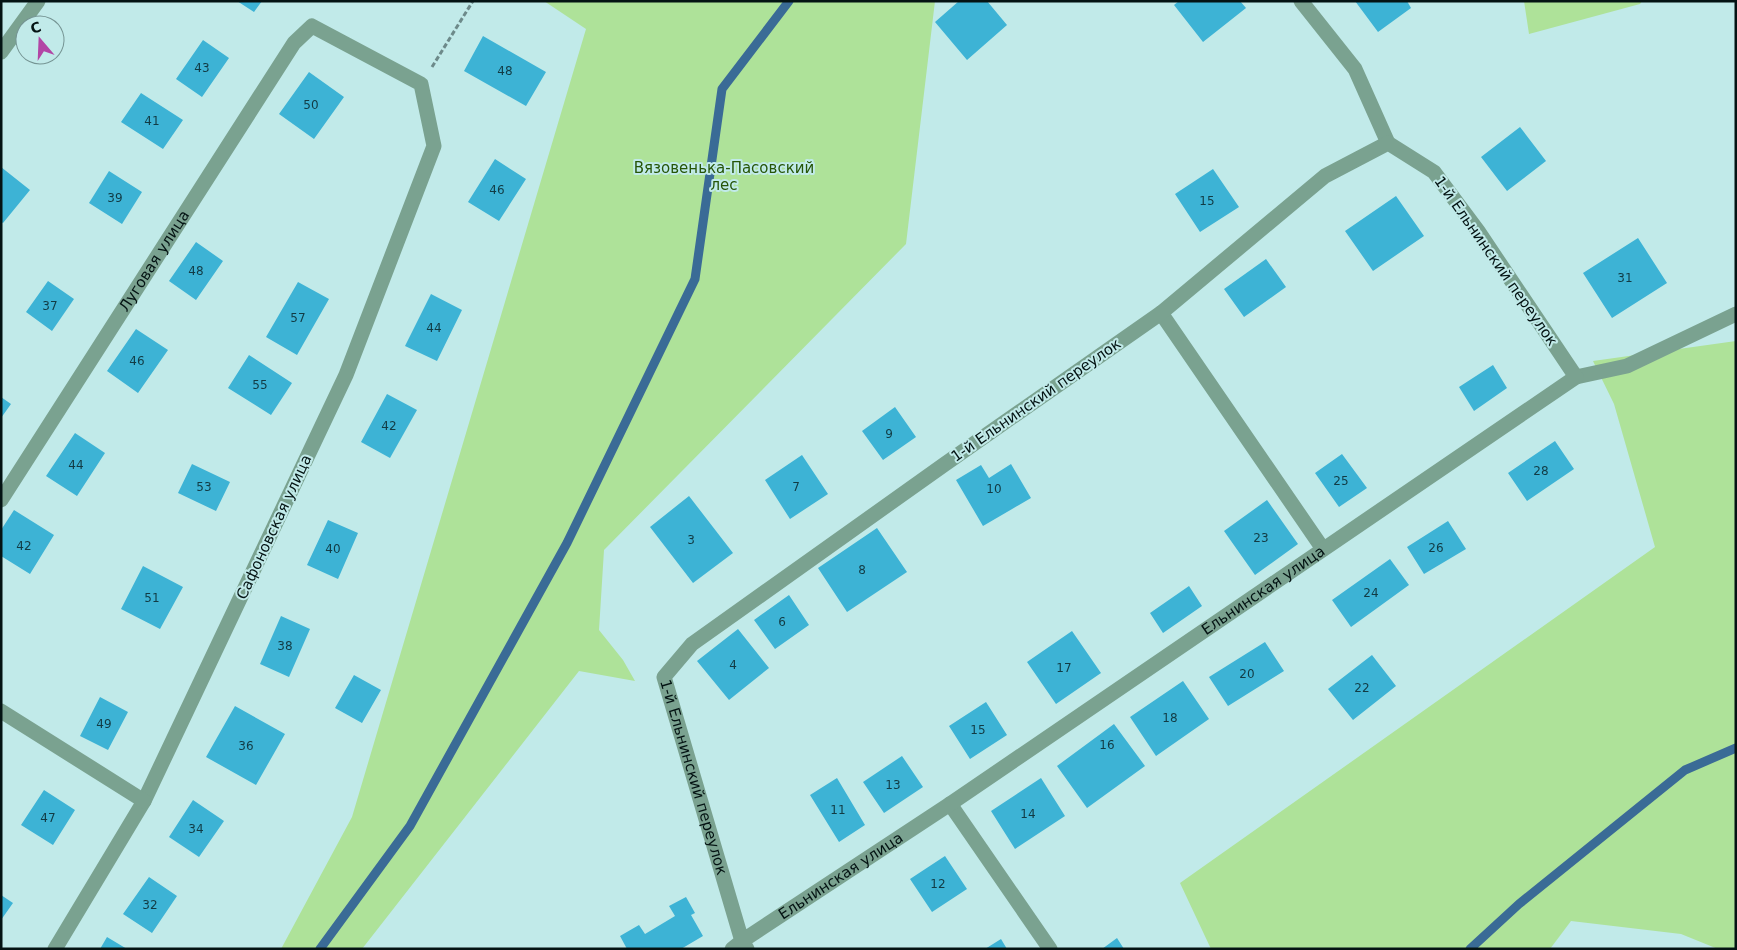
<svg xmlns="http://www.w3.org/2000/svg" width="1737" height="950" font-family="'DejaVu Sans',sans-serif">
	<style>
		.green { fill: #aee299 }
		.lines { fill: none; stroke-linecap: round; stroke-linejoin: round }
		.stream { stroke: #3a6b96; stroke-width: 9 }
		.building { fill: #3db3d5 }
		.path { stroke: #6d8a8a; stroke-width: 3; stroke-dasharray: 5 2.5; stroke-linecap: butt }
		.lane { stroke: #7aa290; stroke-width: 15 }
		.street { stroke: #7aa290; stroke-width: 15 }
		.labels { text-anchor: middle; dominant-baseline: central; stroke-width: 4; stroke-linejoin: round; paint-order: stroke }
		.number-label { font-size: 12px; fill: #123b44 }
		.park-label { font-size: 15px; fill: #265507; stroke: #c1eae9 }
		.street-label { font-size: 15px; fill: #041313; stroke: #c1eae9 }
	</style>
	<rect width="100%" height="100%" fill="#c1eae9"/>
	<path class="green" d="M544,1H935L906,244L604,550L599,630L623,660L635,681L579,671L362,949H281L352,817L586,29Z
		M1524,1H1642L1640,4L1529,34Z
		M1736,341V949H1718L1681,934L1571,921L1550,949H1211L1180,883L1655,547L1614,404L1593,361Z"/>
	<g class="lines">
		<path class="stream" d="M320,949L410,826L567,543L695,279L722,89L789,1
			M1470,949L1519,904L1685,770L1736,748"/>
	</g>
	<path class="building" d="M237,1H262L254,12Z
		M959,1H987L1007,25L967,60L935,22Z
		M1179,1H1240L1246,8L1203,42L1174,5Z
		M1355,1H1407L1411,8L1378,32Z
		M483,36L546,72L526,106L464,71Z
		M203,40L229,58L202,97L176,79Z
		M309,72L344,97L314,139L279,114Z
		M141,93L183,120L163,149L121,122Z
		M1520,127L1546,161L1507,191L1481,157Z
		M495,159L526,179L499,221L468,202Z
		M1,167L30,190L3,223L1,222Z
		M1213,169L1239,207L1200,232L1175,194Z
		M109,171L142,192L122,224L89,203Z
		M1396,196L1424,236L1373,271L1345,231Z
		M1638,238L1667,283L1612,318L1583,273Z
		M196,242L223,261L196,300L169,281Z
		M1266,259L1286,287L1244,317L1224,289Z
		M48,281L74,299L52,331L26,312Z
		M298,282L329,299L297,355L266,337Z
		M431,294L462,310L437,361L405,346Z
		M136,329L168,350L138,393L107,371Z
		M249,355L292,383L271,415L228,388Z
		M1493,365L1507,388L1474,411L1459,387Z
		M387,394L417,410L390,458L361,442Z
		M1,397L11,404L1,418Z
		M895,407L916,437L883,460L862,431Z
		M75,433L105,453L77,496L46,476Z
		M1555,441L1574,469L1527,501L1508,473Z
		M1342,454L1367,488L1339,507L1315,473Z
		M802,455L828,494L790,519L765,480Z
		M192,464L230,482L216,511L178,493Z
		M1011,464L1031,498L983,526L956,480L981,465L989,478Z
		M689,496L733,553L693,583L650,527Z
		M1267,500L1298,544L1255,575L1224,531Z
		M14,510L54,535L30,574L1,556V530Z
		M328,520L358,533L338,579L307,565Z
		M1448,521L1466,549L1424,574L1407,547Z
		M877,528L907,572L847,612L818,568Z
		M1390,559L1409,585L1351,627L1332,600Z
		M143,566L183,587L160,629L121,609Z
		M1189,586L1202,606L1163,633L1150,613Z
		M789,595L809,625L775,649L754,620Z
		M281,616L310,629L289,677L260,664Z
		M738,629L769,668L729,700L697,661Z
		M1072,631L1101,673L1056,704L1027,662Z
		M1265,642L1284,671L1228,706L1209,677Z
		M1372,655L1396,686L1353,720L1328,689Z
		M354,675L381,690L362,723L335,708Z
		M1183,681L1209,719L1156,756L1130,717Z
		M100,697L128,712L108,750L80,736Z
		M986,702L1007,735L970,759L949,726Z
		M235,706L285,734L256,785L206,757Z
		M1114,724L1145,766L1087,808L1057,766Z
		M902,756L923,787L884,813L863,782Z
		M837,778L865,825L839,842L810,795Z
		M1041,778L1065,816L1015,849L991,811Z
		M44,790L75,810L53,845L21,825Z
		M193,800L224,821L199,857L169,837Z
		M945,856L967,889L932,912L910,879Z
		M149,877L177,896L152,933L123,914Z
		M1,895L13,903L1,920Z
		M686,897L695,913L691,915L703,936L681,949H627L620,936L639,925L645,934L675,916L669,906Z
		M107,937L127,949H100Z
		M1117,938L1124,949H1102Z
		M1001,939L1007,949H985Z"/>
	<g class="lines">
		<path class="path" d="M432,67L473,1"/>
		<path class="lane" d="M1301,1L1355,69L1388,143
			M1,52L38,1
			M1161,313L1323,549
			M1576,377L1627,366L1736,314"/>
		<g class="street">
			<path id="s1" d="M1,500L294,43L312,26L421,84L434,146L346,375L144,801L55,949"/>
			<path d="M1,711L144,801"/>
			<path d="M950,804L1050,949"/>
			<path id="s2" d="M732,949L742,941L950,804L1576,377L1478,231L1434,172L1388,143L1325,176L1161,313L945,464L692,644L664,677L742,941L747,949"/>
		</g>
	</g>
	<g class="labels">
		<g class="number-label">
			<text x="202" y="68">43</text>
			<text x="505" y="71">48</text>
			<text x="311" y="105">50</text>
			<text x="152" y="121">41</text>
			<text x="497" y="190">46</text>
			<text x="115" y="198">39</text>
			<text x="1207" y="201">15</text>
			<text x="196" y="271">48</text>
			<text x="1625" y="278">31</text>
			<text x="50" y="306">37</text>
			<text x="298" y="318">57</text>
			<text x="434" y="328">44</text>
			<text x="137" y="361">46</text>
			<text x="260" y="385">55</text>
			<text x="389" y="426">42</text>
			<text x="889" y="434">9</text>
			<text x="76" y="465">44</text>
			<text x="1541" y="471">28</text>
			<text x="1341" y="481">25</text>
			<text x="204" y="487">53</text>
			<text x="796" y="487">7</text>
			<text x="994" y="489">10</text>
			<text x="1261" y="538">23</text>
			<text x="691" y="540">3</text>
			<text x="24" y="546">42</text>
			<text x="1436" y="548">26</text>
			<text x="333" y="549">40</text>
			<text x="862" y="570">8</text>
			<text x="1371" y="593">24</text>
			<text x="152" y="598">51</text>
			<text x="782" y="622">6</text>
			<text x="285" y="646">38</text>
			<text x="733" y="665">4</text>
			<text x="1064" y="668">17</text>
			<text x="1247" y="674">20</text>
			<text x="1362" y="688">22</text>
			<text x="1170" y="718">18</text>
			<text x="104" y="724">49</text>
			<text x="978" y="730">15</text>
			<text x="1107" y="745">16</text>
			<text x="246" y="746">36</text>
			<text x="893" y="785">13</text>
			<text x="838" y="810">11</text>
			<text x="1028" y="814">14</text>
			<text x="48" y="818">47</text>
			<text x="196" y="829">34</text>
			<text x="938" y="884">12</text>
			<text x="150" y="905">32</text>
		</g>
		<g class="park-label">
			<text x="724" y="168">Вязовенька-Пасовский<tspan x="724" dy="17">лес</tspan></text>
		</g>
		<g class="street-label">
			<text stroke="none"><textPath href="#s1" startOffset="284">Луговая улица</textPath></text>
			<text transform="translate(1496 261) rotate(55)">1-й Ельнинский переулок</text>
			<text transform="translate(1036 400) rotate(-35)">1-й Ельнинский переулок</text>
			<text transform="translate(274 527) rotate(-65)">Сафоновская улица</text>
			<text stroke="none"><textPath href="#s2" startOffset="641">Ельнинская улица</textPath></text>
			<text stroke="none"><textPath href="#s2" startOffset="2330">1-й Ельнинский переулок</textPath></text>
			<text stroke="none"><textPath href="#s2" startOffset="131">Ельнинская улица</textPath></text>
		</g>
	</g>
	<rect width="1737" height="950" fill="none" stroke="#041313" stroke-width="5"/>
	<g transform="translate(40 40) rotate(341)"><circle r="24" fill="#c1eae9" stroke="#759493"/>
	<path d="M0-4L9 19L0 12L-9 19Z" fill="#b245a5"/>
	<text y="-8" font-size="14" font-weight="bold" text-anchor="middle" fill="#041313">С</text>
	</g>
</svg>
